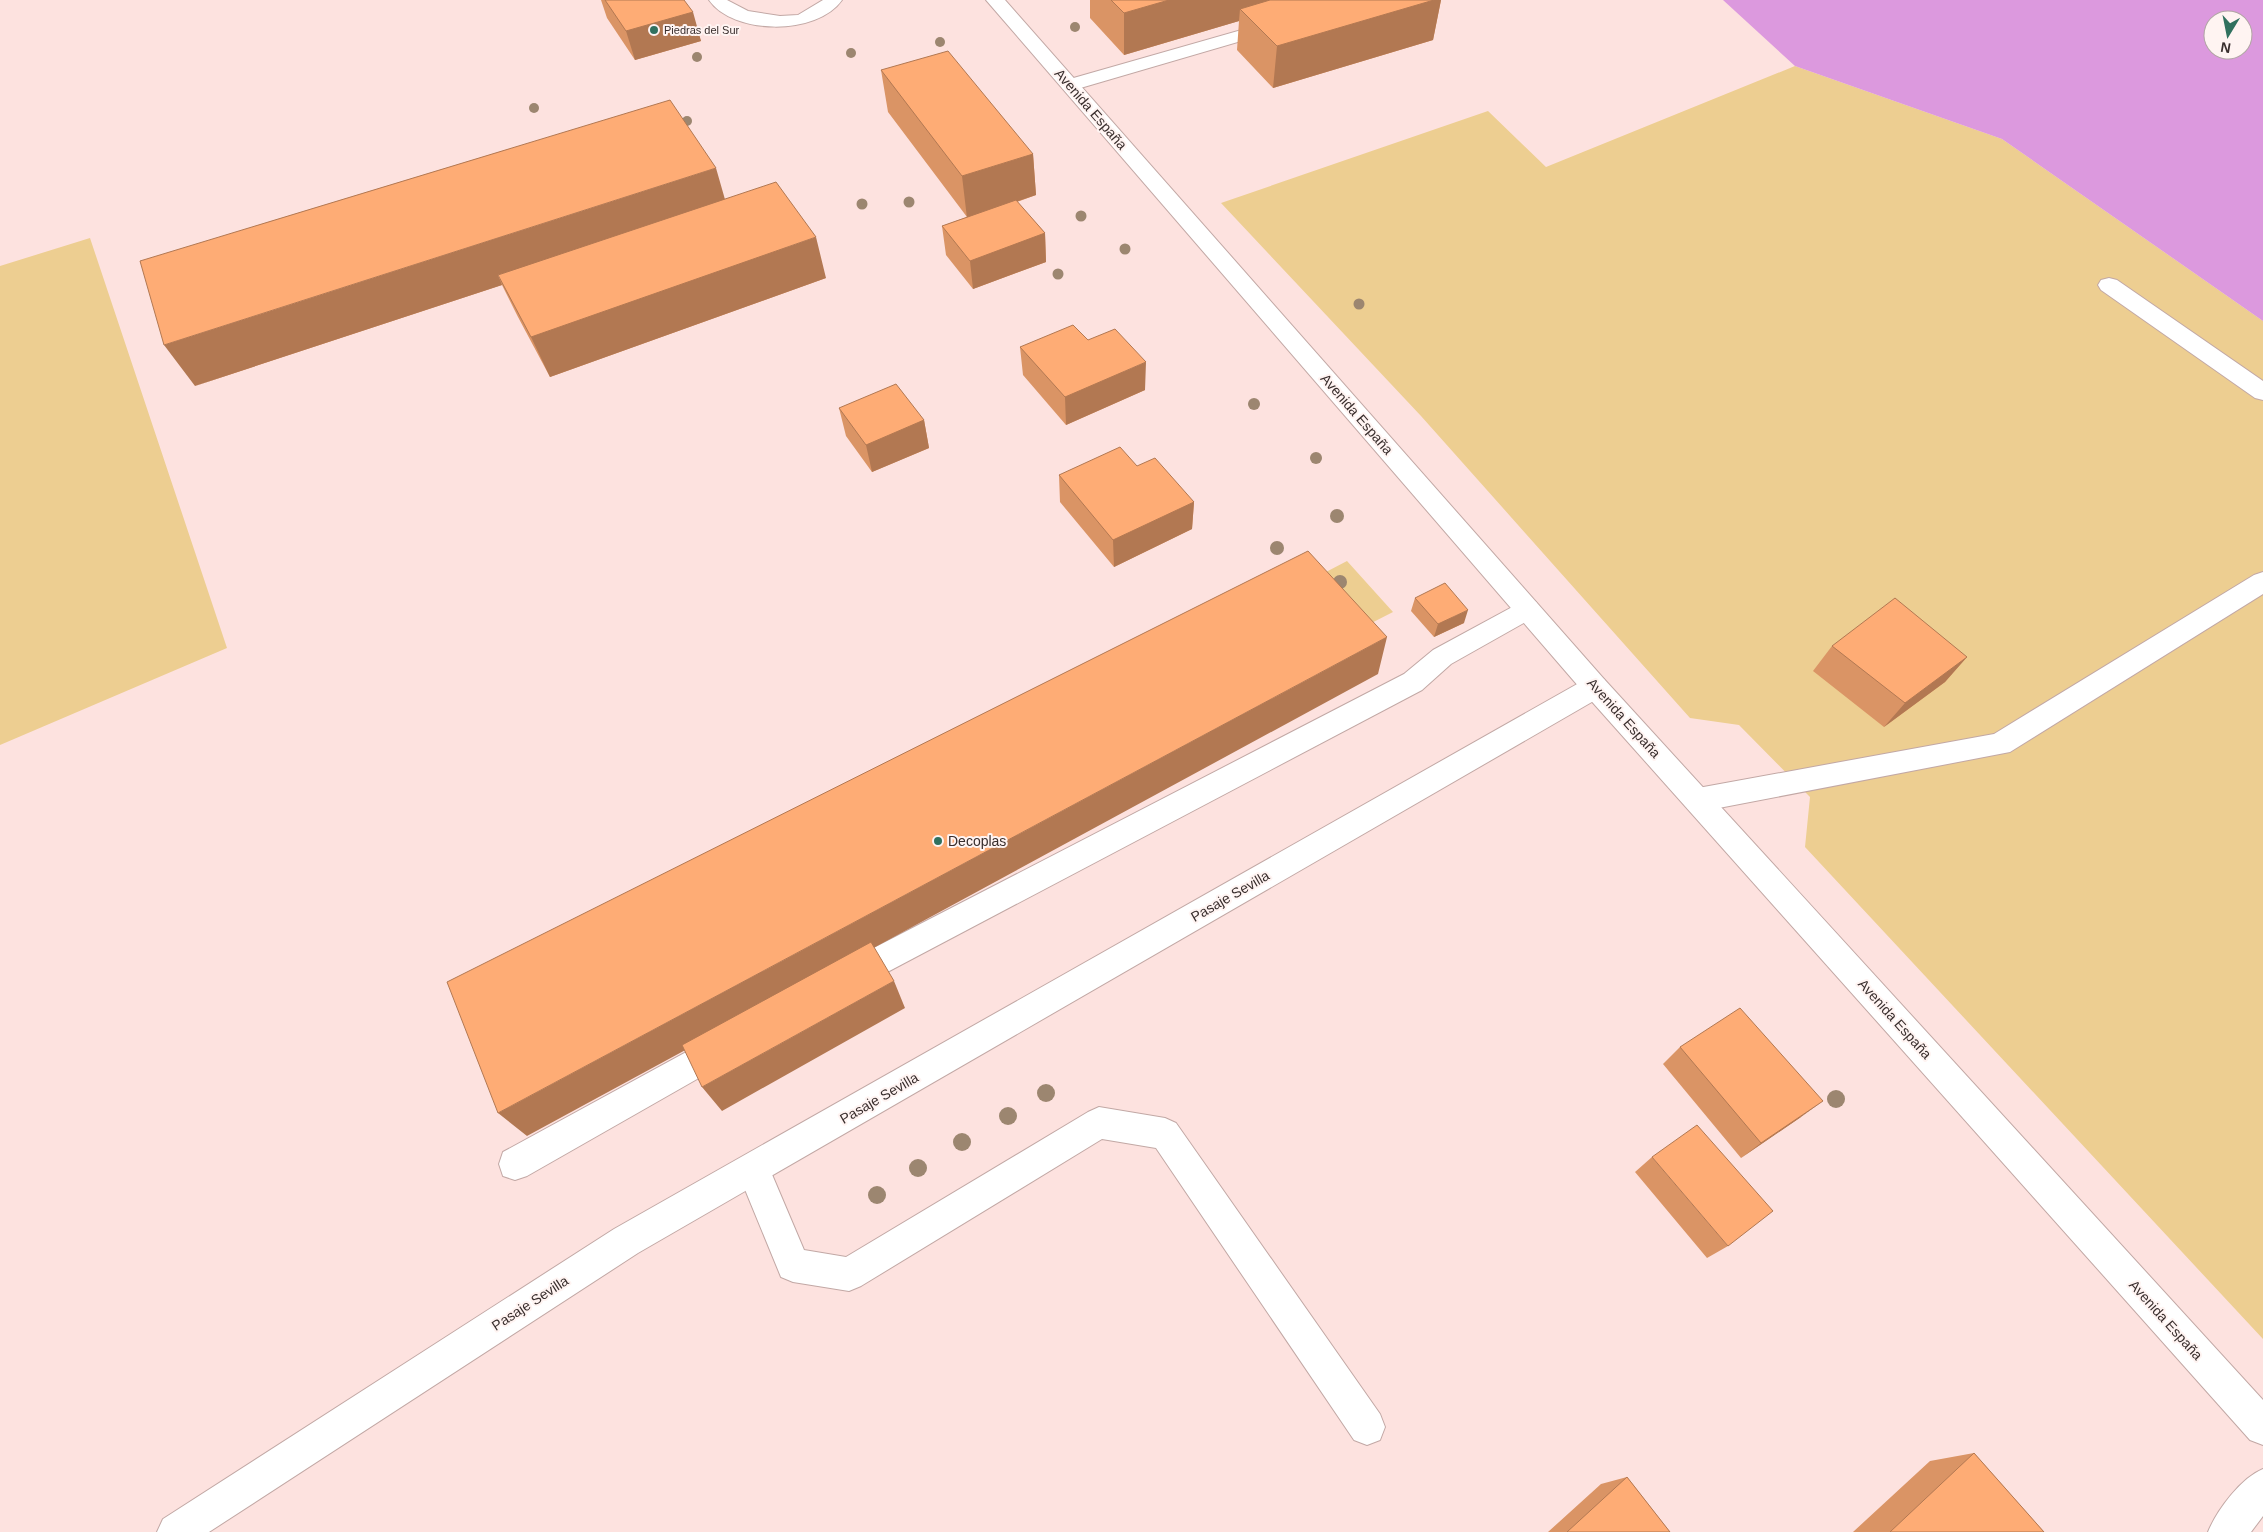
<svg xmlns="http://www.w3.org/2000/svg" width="2263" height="1532" font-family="Helvetica,sans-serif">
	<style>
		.green { fill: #edce91 }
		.water { fill: #dc99de; fill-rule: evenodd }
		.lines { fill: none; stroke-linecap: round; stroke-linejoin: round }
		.service-casing { stroke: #c2a8a5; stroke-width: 2 }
		.minor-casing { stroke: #c2a8a5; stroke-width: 2 }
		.secondary-casing { stroke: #c2a8a5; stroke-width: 2 }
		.service { fill: #fff; fill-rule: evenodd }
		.minor { fill: #fff; fill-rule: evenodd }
		.secondary { fill: #fff; fill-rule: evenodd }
		.tree { fill: #9c8670 }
		.wall { fill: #da9465 }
		.shaded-wall { fill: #b27852 }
		.building { fill: #feac75; stroke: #b27852 }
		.poi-dot { fill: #31715f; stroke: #fff4f2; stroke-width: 2 }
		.labels { text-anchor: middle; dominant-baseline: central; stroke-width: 4; stroke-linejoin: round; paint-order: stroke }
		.far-poi-label { font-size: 11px; fill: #392e2d; stroke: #fff4f2; text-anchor: start }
		.street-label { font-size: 14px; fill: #392e2d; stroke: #fff4f2 }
		.poi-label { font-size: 14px; fill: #392e2d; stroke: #fff4f2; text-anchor: start }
	</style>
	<rect width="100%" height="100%" fill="#fde2df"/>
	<path class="green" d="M1795,66L2002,139L2263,321V1339L1805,847L1810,797L1739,725L1690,718L1421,416L1221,203L1488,111L1546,167Z
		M90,238L227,648L0,745V266Z
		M1347,561L1393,612L1348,635L1303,584Z"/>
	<path class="water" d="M1723,0H2263V321L2002,139L1795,66ZM2213,20H2243V50H2213Z"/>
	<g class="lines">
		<g class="service-casing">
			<path id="service" d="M709,0H727L748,11L780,16L798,15L823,0H842C817,36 733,35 709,0Z
				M1273,21L1279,22L1282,26L1279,30L1077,89H1063L1061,85L1063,81Z
				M2109,278L2117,280L2263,381V400L2255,398L2101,290L2098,285L2101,280Z
				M2263,572V594L2010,752L1698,812L1688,809L1684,800L1688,791L1698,788L1994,734L2254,575Z
				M1527,599L1536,602L1540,609L1536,616L1451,664L1422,690L859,987L848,991L837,987L833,977L837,967L1404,674L1433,650Z
				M723,1032L734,1036L739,1047L734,1058L527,1176L515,1180L503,1176L499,1164L503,1152Z
				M1099,1107L1165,1118L1176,1123L1380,1414L1385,1427L1380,1440L1367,1445L1354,1440L1156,1148L1102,1139L861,1286L849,1291L793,1282L781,1277L737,1170L741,1158L753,1154L765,1158L804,1250L846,1257L1088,1112Z"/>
		</g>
		<g class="minor-casing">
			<path id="minor" d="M1595,676L1604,679L1608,687L1604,695L638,1253L209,1532H157L163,1519L614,1229L1586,679Z
				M2263,1469V1516L2251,1532H2208C2217,1510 2241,1478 2263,1469Z"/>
		</g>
		<g class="secondary-casing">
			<path id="secondary" d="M986,0H1005L1604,679L2263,1400V1445L2250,1440L1586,695Z"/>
		</g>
		<use href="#service" class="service"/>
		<use href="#minor" class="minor"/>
		<use href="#secondary" class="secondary"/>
	</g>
	<g class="tree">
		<circle cx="1075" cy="27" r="5"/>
		<circle cx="940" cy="42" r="5"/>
		<circle cx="851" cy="53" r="5"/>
		<circle cx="697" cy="57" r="5"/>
		<circle cx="534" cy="108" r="5"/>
		<circle cx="687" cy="121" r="5"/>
		<circle cx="909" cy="202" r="5.5"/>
		<circle cx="862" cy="204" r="5.5"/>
		<circle cx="1081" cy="216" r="5.5"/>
		<circle cx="1125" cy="249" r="5.5"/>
		<circle cx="1058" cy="274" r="5.5"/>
		<circle cx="1359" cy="304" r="5.5"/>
		<circle cx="1254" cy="404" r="6"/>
		<circle cx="1316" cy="458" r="6"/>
		<circle cx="1337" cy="516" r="7"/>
		<circle cx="1277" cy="548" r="7"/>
		<circle cx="1340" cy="582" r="7"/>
		<circle cx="1046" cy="1093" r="9"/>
		<circle cx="1836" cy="1099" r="9"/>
		<circle cx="1008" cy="1116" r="9"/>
		<circle cx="962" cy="1142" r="9"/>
		<circle cx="918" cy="1168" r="9"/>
		<circle cx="877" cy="1195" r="9"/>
	</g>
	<path class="wall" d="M601,0H684L701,41L635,60L607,18Z
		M1090,0H1441L1433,40L1273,88L1237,50L1239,21L1124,55L1090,18Z
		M881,70L1033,154L1036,195L1017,202L1045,233L1046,262L973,289L946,255L942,226L967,217L888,112Z
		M725,199L826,278L550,377L518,317L502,285L195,386Z
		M1088,340L1145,390L1066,425L1023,375L1020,347Z
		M839,408L924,420L929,448L872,472L846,436Z
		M1137,466L1194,502L1192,529L1114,567L1060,502L1059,475Z
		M1415,598L1464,623L1434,637L1411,611Z
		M1832,646L1967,657L1945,682L1884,727L1813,671Z
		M1680,1047L1801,1117L1741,1158L1663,1064Z
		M1652,1157L1728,1246L1707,1258L1635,1172Z
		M1974,1453L2044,1532H1853L1930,1461Z
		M1627,1477L1670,1532H1548L1601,1484Z"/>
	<path class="shaded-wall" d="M1169,0H1274L1240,9L1239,21L1124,55V13Z
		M1434,0H1441L1433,40L1273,88L1277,46Z
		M693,12L701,41L635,60L626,31Z
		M1033,154L1036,195L967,218L962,176Z
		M716,168L728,210L498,275L502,285L195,386L164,345Z
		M1045,233L1046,262L973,289L970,261Z
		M816,237L826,278L550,377L531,337Z
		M1146,362L1145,390L1066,425L1065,397Z
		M924,420L929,448L872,472L866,445Z
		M1194,502L1192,529L1114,567L1113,540Z
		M1468,610L1464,623L1434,637L1438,624Z
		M1387,637L1378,674L527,1136L498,1113Z
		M1967,657L1945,682L1884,727L1905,703Z
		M894,981L905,1008L722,1111L702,1087Z
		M1823,1101L1801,1117L1741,1158L1761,1143Z"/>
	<path class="building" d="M605,0H684L693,12L626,31Z
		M1111,0H1169L1124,13Z
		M1270,0H1434L1277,46L1240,9Z
		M948,51L1033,154L962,176L881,70Z
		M670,100L716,168L164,345L140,261Z
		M776,182L816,237L531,337L498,275Z
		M1016,200L1045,233L970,261L942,226Z
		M1073,325L1088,340L1115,329L1146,362L1065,397L1020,347Z
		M896,384L924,420L866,445L839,408Z
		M1120,447L1137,466L1155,458L1194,502L1113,540L1059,475Z
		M1308,551L1387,637L498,1113L447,982Z
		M1445,583L1468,610L1438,624L1415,598Z
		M1895,598L1967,657L1905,703L1832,646Z
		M871,942L894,981L702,1087L682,1045Z
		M1740,1008L1823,1101L1761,1143L1680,1047Z
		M1697,1125L1773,1211L1728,1246L1652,1157Z
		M1974,1453L2044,1532H1890Z
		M1627,1477L1670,1532H1567Z"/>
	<g class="poi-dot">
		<circle cx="654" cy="30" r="5"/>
		<circle cx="938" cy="841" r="5"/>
	</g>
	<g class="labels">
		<g class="far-poi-label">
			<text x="664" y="30">Piedras del Sur</text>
		</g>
		<g class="street-label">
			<text transform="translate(1091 109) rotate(49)">Avenida España</text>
			<text transform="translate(1357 414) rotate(49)">Avenida España</text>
			<text transform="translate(1624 718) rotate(48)">Avenida España</text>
			<text transform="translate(1230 896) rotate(-30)">Pasaje Sevilla</text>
			<text transform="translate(1895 1019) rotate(48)">Avenida España</text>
			<text transform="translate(879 1098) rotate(-30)">Pasaje Sevilla</text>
			<text transform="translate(530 1303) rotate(-33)">Pasaje Sevilla</text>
			<text transform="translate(2166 1320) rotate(48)">Avenida España</text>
		</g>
		<g class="poi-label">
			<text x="948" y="841">Decoplas</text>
		</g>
	</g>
	<g transform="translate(2228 35) rotate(190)"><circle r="24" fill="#fff4f2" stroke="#b0a5a3"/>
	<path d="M0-4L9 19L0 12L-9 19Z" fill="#31715f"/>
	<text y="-8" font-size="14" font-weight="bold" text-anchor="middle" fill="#392e2d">N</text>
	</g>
</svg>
